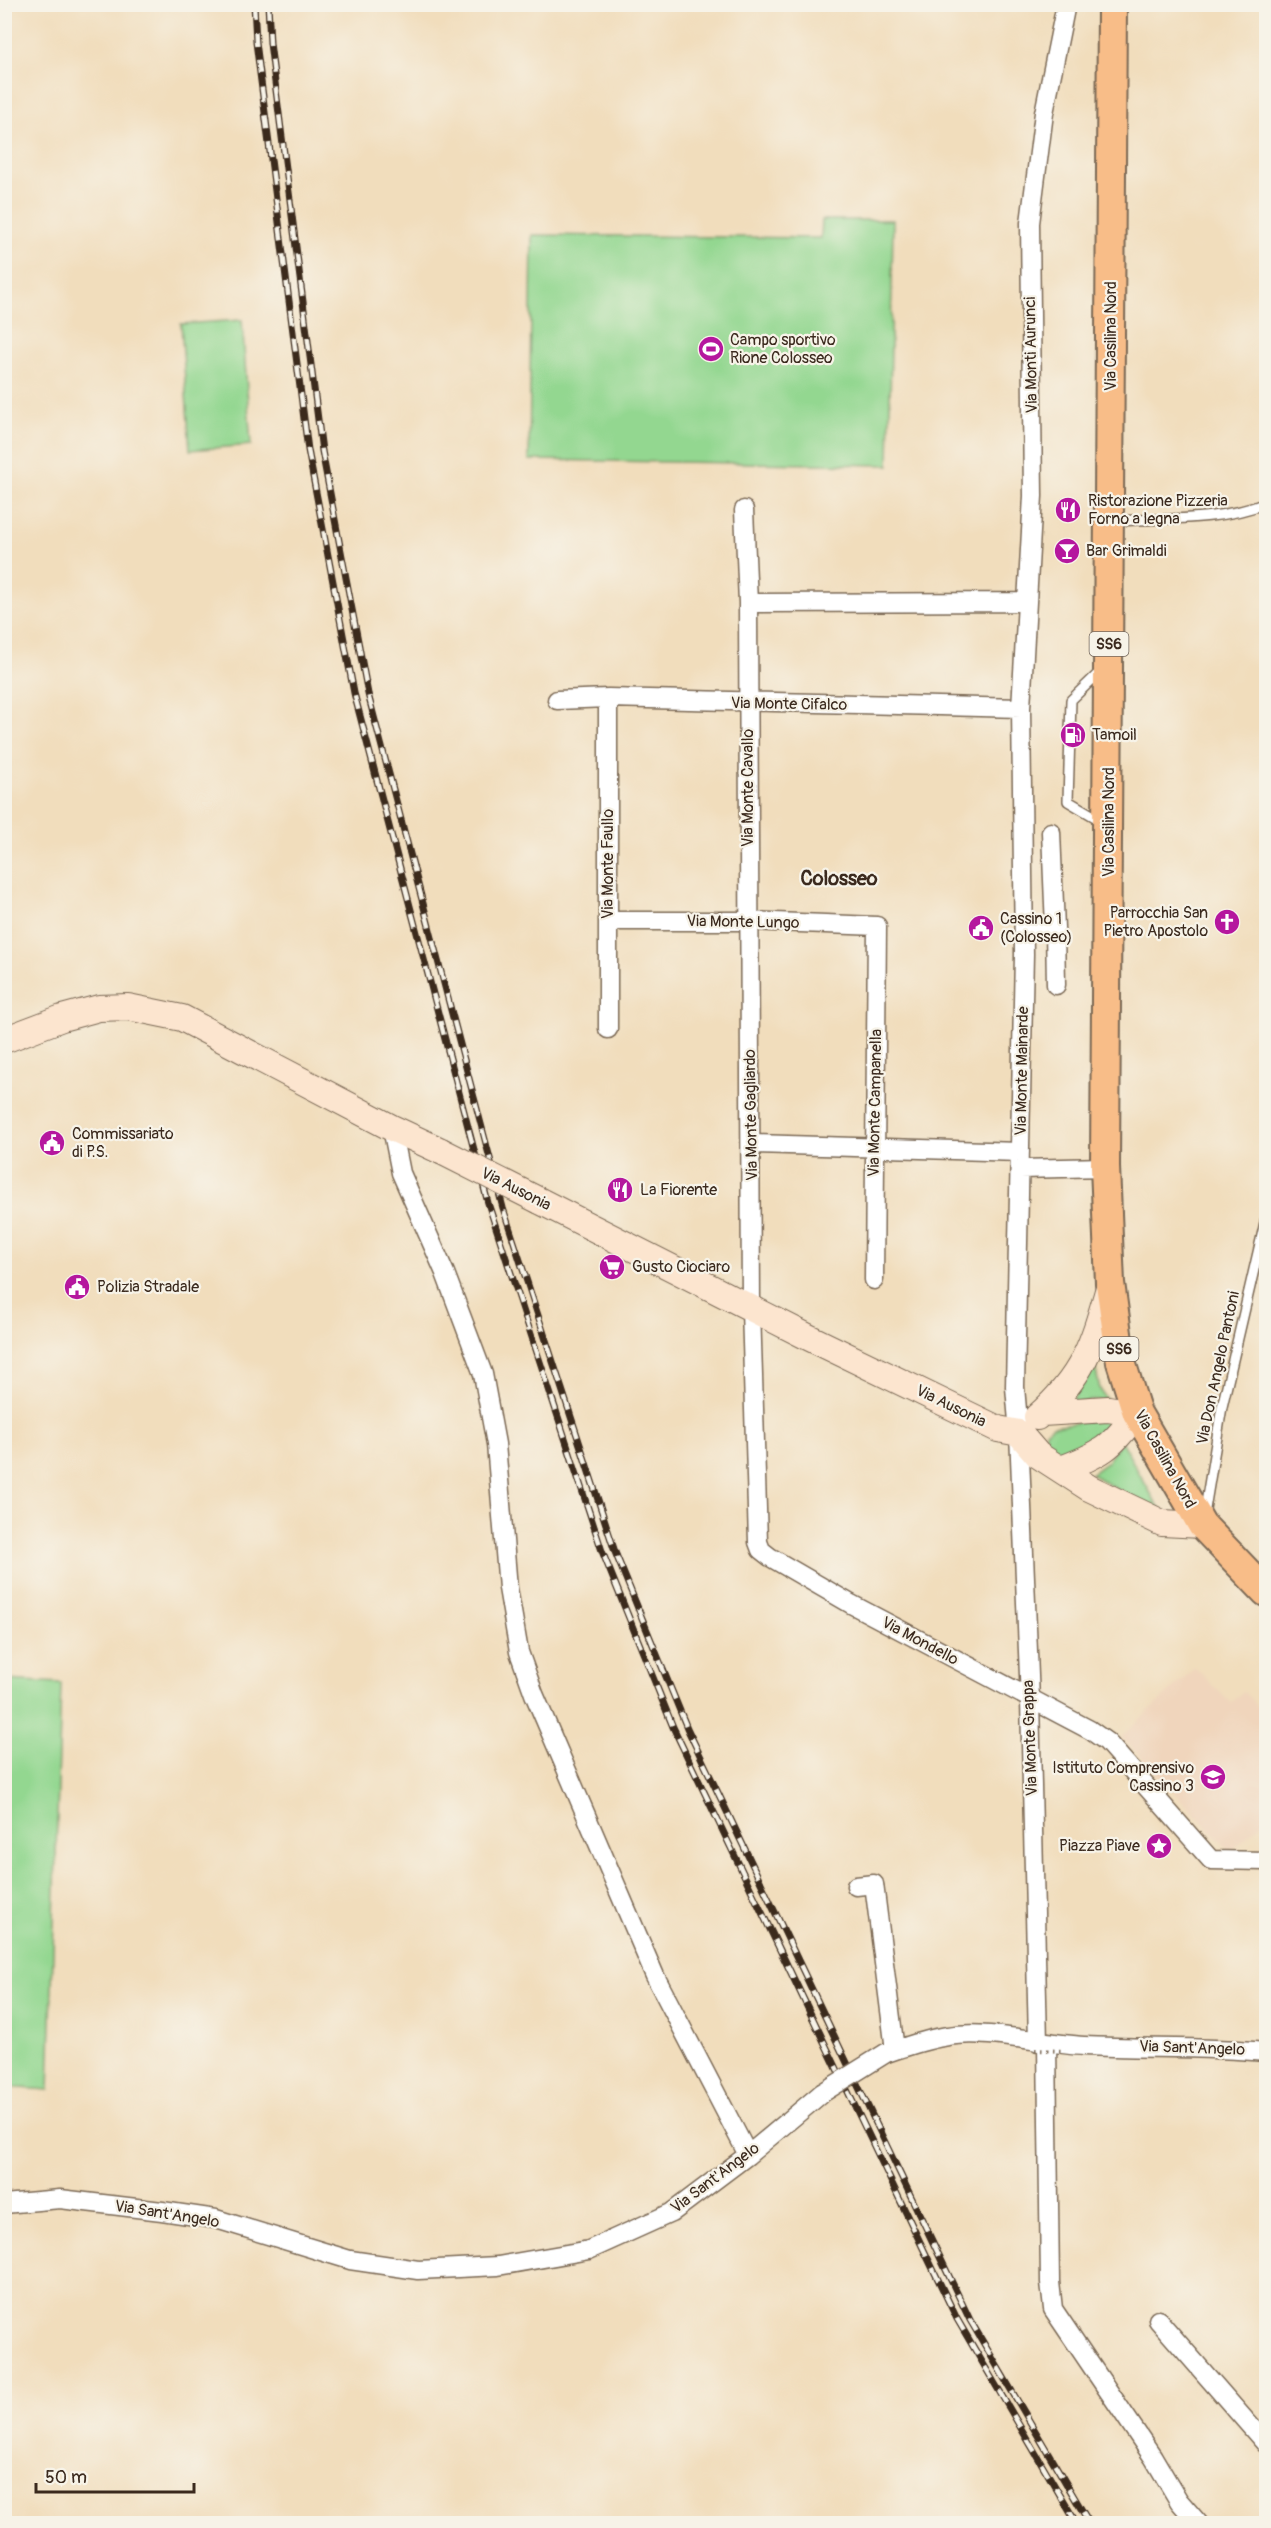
<svg xmlns="http://www.w3.org/2000/svg" width="1271" height="2528" font-family="Pangolin,sans-serif">
	<style>
		.built { fill: #f0d5bc }
		.green { fill: #93d790; stroke: #678057; stroke-width: 1.5 }
		.lines { fill: none; stroke-linecap: round; stroke-linejoin: round }
		.lane-casing { stroke: #7b6955; stroke-width: 12 }
		.street-casing { stroke: #7b6955; stroke-width: 21 }
		.secondary-casing { stroke: #7b6955; stroke-width: 28 }
		.primary-casing { stroke: #7b6955; stroke-width: 32 }
		.lane { stroke: #fff; stroke-width: 9 }
		.street { stroke: #fff; stroke-width: 18 }
		.secondary { stroke: #fce5cf; stroke-width: 26 }
		.primary { stroke: #f8bd88; stroke-width: 28 }
		.rail-casing { stroke: #3b2a1e; stroke-width: 7 }
		.rail { stroke: #f7f3e8; stroke-width: 4.5; stroke-dasharray: 14; stroke-linecap: butt }
		.street-bridge-casing { stroke: #7b6955; stroke-width: 21; stroke-linecap: butt }
		.secondary-bridge-casing { stroke: #7b6955; stroke-width: 28; stroke-linecap: butt }
		.path-bridge { stroke: #7b6955; stroke-width: 4; stroke-dasharray: 1.5 4.5; stroke-linecap: butt }
		.street-bridge { stroke: #fff; stroke-width: 18 }
		.secondary-bridge { stroke: #fce5cf; stroke-width: 26 }
		.labels { text-anchor: middle; dominant-baseline: central; stroke-width: 4.5; stroke-linejoin: round; paint-order: stroke }
		.shield { fill: #f7f3e8; stroke: #73665b; stroke-width: 1.5 }
		.shield-label { font-size: 15px; font-weight: bold; fill: #3b2a1e }
		.street-label { font-size: 16px; fill: #3b2a1e; stroke: #f7f3e8 }
		.poi-label { font-size: 16px; fill: #3b2a1e; stroke: #f7f3e8; text-anchor: start }
		.quarter-label { font-size: 20px; font-weight: bold; fill: #3b2a1e; stroke: #f7f3e8 }
	</style>
	<rect width="100%" height="100%" fill="#f7f3e8"/>
	<filter id="ink" filterUnits="userSpaceOnUse"><feTurbulence type="fractalNoise" baseFrequency=".0167" numOctaves="2"/><feDisplacementMap in="SourceGraphic" scale="12" xChannelSelector="R" yChannelSelector="G"/><feConvolveMatrix kernelMatrix="1 2 1 2 8 2 1 2 1" color-interpolation-filters="sRGB"/></filter>
	<filter id="wash" filterUnits="userSpaceOnUse"><feTurbulence type="fractalNoise" baseFrequency=".008" numOctaves="4" result="noise"/><feDisplacementMap in="SourceGraphic" scale="24" xChannelSelector="R" yChannelSelector="G"/><feGaussianBlur stdDeviation="1.35" result="paint"/><feColorMatrix in="noise" values="0 0 0 0 0 0 0 0 0 0 0 0 0 0 0 0 0 1.4 0 .05"/><feComposite in="paint" operator="in"/></filter>
	<g filter="url(#wash)">
		<rect width="100%" height="100%" fill="#f1ddbc"/>
		<path class="built" d="M1195,1668L1231,1703L1243,1691L1266,1716V1818L1231,1852L1121,1737Z"/>
		<path class="green" d="M822,220H893L889,465L529,460L532,235L821,238Z
			M242,320L251,445L190,450L181,324Z
			M1095,1367L1100,1389L1106,1399L1069,1404Z
			M1110,1418L1103,1434L1066,1458C1053,1452 1044,1448 1046,1432L1053,1426Z
			M1121,1441L1164,1517L1091,1474L1107,1462Z
			M4,1680L61,1683L49,2090L5,2087Z"/>
	</g>
	<g filter="url(#ink)">
		<g class="lines">
			<g class="lane-casing">
				<path id="lane" d="M1112,521C1162,518 1219,522 1266,503
					M1102,821L1068,801L1071,700L1103,669
					M1204,1515L1222,1407L1266,1218"/>
			</g>
			<g class="street-casing">
				<path id="street" d="M744,510L748,603L751,1309L758,1542L761,1550L770,1557L851,1604L1090,1730L1107,1742L1211,1860L1266,1861
					M748,603L1027,602
					M608,698V1029
					M557,700L608,698L1021,708
					M608,921H749L877,926L874,1280
					M1055,928L1056,985
					M1024,931L1055,928L1051,832
					M392,1128L401,1173L445,1273L483,1374L496,1444L508,1588L519,1652L534,1694L655,1976L748,2155
					M752,1144L1020,1152
					M1020,1169L1105,1167
					M856,1886L874,1884L895,2050
					M1038,2042L1030,1700L1019,1433L1015,1387L1024,954L1021,708L1033,496L1030,223L1044,113L1066,4
					M1047,2043L1050,2282L1053,2309L1153,2457L1179,2501L1199,2524
					M886,2053C906,2047 926,2039 948,2036C986,2029 1043,2044 1084,2046C1145,2049 1206,2046 1266,2052
					M4,2204L60,2199L162,2211L216,2219L350,2260L418,2270L498,2266L589,2250L671,2213L748,2155L822,2093
					M1158,2320L1266,2444"/>
			</g>
			<g class="secondary-casing">
				<path id="secondary" d="M4,1040L62,1018L99,1008L128,1007L182,1018L392,1128L441,1151
					M540,1201L808,1337L998,1429L1019,1433L1038,1455L1089,1488L1162,1523L1202,1525
					M1042,1413L1108,1409L1137,1413C1110,1449 1103,1453 1061,1469
					M1037,1417C1085,1375 1093,1343 1110,1284"/>
			</g>
			<g class="primary-casing">
				<path id="primary" d="M1112,4L1105,1167L1110,1283L1121,1362L1137,1413L1202,1525L1266,1592"/>
			</g>
			<use href="#lane" class="lane"/>
			<use href="#street" class="street"/>
			<use href="#secondary" class="secondary"/>
			<use href="#primary" class="primary"/>
			<g class="rail-casing">
				<path id="rail" d="M254,4L256,42L308,450L354,693L488,1203L602,1551L673,1727L957,2319L1077,2524
					M268,4L270,43L322,451L368,694L503,1208L615,1552L687,1728L970,2320L1090,2524"/>
			</g>
			<use href="#rail" class="rail"/>
			<g class="street-bridge-casing">
				<path id="street-bridge" d="M822,2093L886,2053"/>
			</g>
			<g class="secondary-bridge-casing">
				<path id="secondary-bridge" d="M441,1151L540,1201"/>
			</g>
			<path class="path-bridge" d="M1035,2050L1065,2051"/>
			<use href="#street-bridge" class="street-bridge"/>
			<use href="#secondary-bridge" class="secondary-bridge"/>
		</g>
	</g>
	<defs>
		<g id="stadium-disc" transform="scale(1.35)"><circle r="9.5" fill="#b5179e" stroke="#f7f3e8"/><path d="M0-5a6.5 5 0 1 0 0 10a6.5 5 0 1 0 0-10ZM-3.5-1.8h7v3.6h-7Z" fill="#fff"/></g>
		<g id="restaurant-disc" transform="scale(1.35)"><circle r="9.5" fill="#b5179e" stroke="#f7f3e8"/><path d="M-5-6h1v4h1v-4h1v4h1v-4h1v5L-1.5 .5V6h-2V.5L-5-1ZM5-6V6H3V1.5H1.5Q1.5-4 5-6Z" fill="#fff"/></g>
		<g id="bar-disc" transform="scale(1.35)"><circle r="9.5" fill="#b5179e" stroke="#f7f3e8"/><path d="M-6-5H6L.8 .8V4.5H3.5V6h-7V4.5H-.8V.8Z" fill="#fff"/></g>
		<g id="fuel-disc" transform="scale(1.35)"><circle r="9.5" fill="#b5179e" stroke="#f7f3e8"/><path d="M-5.5-6h7V0h2V4h1.3V-2.5L3-4.5l.8-.8L6-3V5H2.5V1h-1V6h-7ZM-4.2-4.7v3.2H.2V-4.7Z" fill="#fff"/></g>
		<g id="church-disc" transform="scale(1.35)"><circle r="9.5" fill="#b5179e" stroke="#f7f3e8"/><path d="M-1.2-6h2.4v3.5h3.3v2.4h-3.3V6h-2.4V-.1h-3.3v-2.4h3.3Z" fill="#fff"/></g>
		<g id="civic-disc" transform="scale(1.35)"><circle r="9.5" fill="#b5179e" stroke="#f7f3e8"/><path d="M-.6-6.5H3V-4.5H.6V-3L4-1V1h2V6H-6V1h2V-1L-.6-3ZM-1.2 2.5V6h2.4V2.5Z" fill="#fff"/></g>
		<g id="supermarket-disc" transform="scale(1.35)"><circle r="9.5" fill="#b5179e" stroke="#f7f3e8"/><path d="M-6-5.5h2.5l.6 2H6L4.5 2H-2.5L-4.4-4H-6ZM-1.5 3.2a1.3 1.3 0 1 0 .1 0ZM3 3.2a1.3 1.3 0 1 0 .1 0Z" fill="#fff"/></g>
		<g id="school-disc" transform="scale(1.35)"><circle r="9.5" fill="#b5179e" stroke="#f7f3e8"/><path d="M0-5L7-2L0 1L-7-2ZM-4 1L0 2.5L4 1V4Q0 6-4 4Z" fill="#fff"/></g>
		<g id="sight-disc" transform="scale(1.35)"><circle r="9.5" fill="#b5179e" stroke="#f7f3e8"/><path d="M0-6L1.8-2.2L6-1.7L2.9 1.2L3.7 5.4L0 3.3L-3.7 5.4L-2.9 1.2L-6-1.7L-1.8-2.2Z" fill="#fff"/></g>
	</defs>
	<g fill-rule="evenodd">
		<use href="#stadium-disc" x="711" y="349"/>
		<use href="#restaurant-disc" x="1068" y="510"/>
		<use href="#bar-disc" x="1067" y="551"/>
		<use href="#fuel-disc" x="1073" y="735"/>
		<use href="#church-disc" x="1227" y="922"/>
		<use href="#civic-disc" x="981" y="928"/>
		<use href="#civic-disc" x="52" y="1143"/>
		<use href="#restaurant-disc" x="620" y="1190"/>
		<use href="#supermarket-disc" x="612" y="1267"/>
		<use href="#civic-disc" x="77" y="1287"/>
		<use href="#school-disc" x="1213" y="1777"/>
		<use href="#sight-disc" x="1159" y="1846"/>
	</g>
	<g class="labels">
		<g class="shield">
			<rect x="1089.5" y="632" width="39" height="24" rx="4.5"/>
			<rect x="1099.5" y="1337" width="39" height="24" rx="4.5"/>
		</g>
		<g class="shield-label">
			<text x="1109" y="644">SS6</text>
			<text x="1119" y="1349">SS6</text>
		</g>
		<g class="street-label">
			<text transform="translate(1111 336) rotate(-90)">Via Casilina Nord</text>
			<text transform="translate(1031 355) rotate(-91)">Via Monti Aurunci</text>
			<text transform="translate(789 704) rotate(1)">Via Monte Cifalco</text>
			<text transform="translate(748 788) rotate(-90)">Via Monte Cavallo</text>
			<text transform="translate(1109 822) rotate(-90)">Via Casilina Nord</text>
			<text transform="translate(608 864) rotate(-90)">Via Monte Faullo</text>
			<text transform="translate(743 922) rotate(1)">Via Monte Lungo</text>
			<text transform="translate(1022 1071) rotate(-89)">Via Monte Mainarde</text>
			<text transform="translate(875 1103) rotate(-89)">Via Monte Campanella</text>
			<text transform="translate(751 1115) rotate(-91)">Via Monte Gagliardo</text>
			<text transform="translate(516 1189) rotate(27)">Via Ausonia</text>
			<text transform="translate(1218 1368) rotate(-78)">Via Don Angelo Pantoni</text>
			<text transform="translate(951 1406) rotate(26)">Via Ausonia</text>
			<text transform="translate(1165 1459) rotate(61)">Via Casilina Nord</text>
			<text transform="translate(920 1641) rotate(28)">Via Mondello</text>
			<text transform="translate(1030 1738) rotate(-92)">Via Monte Grappa</text>
			<text transform="translate(1192 2048) rotate(2)">Via Sant'Angelo</text>
			<text transform="translate(715 2178) rotate(-37)">Via Sant'Angelo</text>
			<text transform="translate(167 2214) rotate(9)">Via Sant'Angelo</text>
		</g>
		<g class="poi-label">
			<text x="730" y="340">Campo sportivo<tspan x="730" dy="18">Rione Colosseo</tspan></text>
			<text x="1088" y="501">Ristorazione Pizzeria<tspan x="1088" dy="18">Forno a legna</tspan></text>
			<text x="1086" y="551">Bar Grimaldi</text>
			<text x="1092" y="735">Tamoil</text>
			<text x="1208" y="913" text-anchor="end">Parrocchia San<tspan x="1208" dy="18">Pietro Apostolo</tspan></text>
			<text x="1000" y="919">Cassino 1<tspan x="1000" dy="18">(Colosseo)</tspan></text>
			<text x="72" y="1134">Commissariato<tspan x="72" dy="18">di P.S.</tspan></text>
			<text x="640" y="1190">La Fiorente</text>
			<text x="632" y="1267">Gusto Ciociaro</text>
			<text x="97" y="1287">Polizia Stradale</text>
			<text x="1194" y="1768" text-anchor="end">Istituto Comprensivo<tspan x="1194" dy="18">Cassino 3</tspan></text>
			<text x="1140" y="1846" text-anchor="end">Piazza Piave</text>
		</g>
		<g class="quarter-label">
			<text x="839" y="878">Colosseo</text>
		</g>
	</g>
	<rect width="1271" height="2528" fill="none" stroke="#f7f3e8" stroke-width="24"/>
	<path d="M36 2483v9h158v-9" fill="none" stroke="#3b2a1e" stroke-width="3"/>
	<text x="45" y="2483" font-size="18" fill="#3b2a1e" stroke="#f7f3e8" stroke-width="4.5" paint-order="stroke">50 m</text>
</svg>
